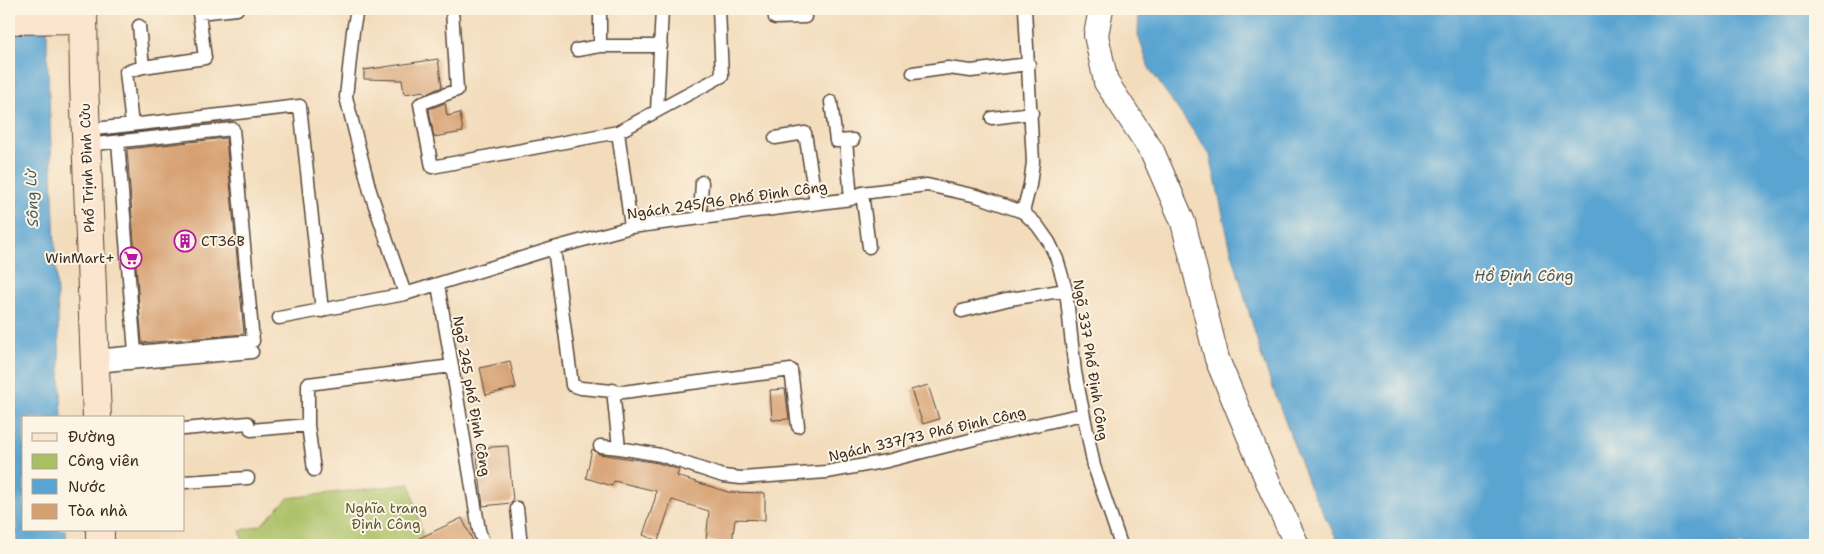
<svg xmlns="http://www.w3.org/2000/svg" width="1824" height="554" font-family="'Shantell Sans',sans-serif">
	<style>
		.green { fill: #a9bf63; stroke: #727440 }
		.water { fill: #5aa4d1; stroke: #4a6778 }
		.building { fill: #d69f6f }
		.lines { fill: none; stroke-linecap: round; stroke-linejoin: round }
		.lane-casing { stroke: #574536; stroke-width: 15 }
		.street-casing { stroke: #574536; stroke-width: 26 }
		.secondary-casing { stroke: #574536; stroke-width: 30 }
		.lane { stroke: #fff; stroke-width: 12 }
		.street { stroke: #fff; stroke-width: 24 }
		.secondary { stroke: #fbe5cf; stroke-width: 28 }
		.labels { text-anchor: middle; dominant-baseline: central; stroke-width: 4; stroke-linejoin: round; paint-order: stroke }
		.street-label { font-size: 14px; fill: #3b2a1e; stroke: #fcf5e5 }
		.poi-label { font-size: 14px; fill: #3b2a1e; stroke: #fcf5e5; text-anchor: start }
		.park-label { font-size: 14px; fill: #5c5733; stroke: #fcf5e5 }
		.water-label { font-size: 15px; font-style: italic; fill: #475b66; stroke: #fcf5e5 }
	</style>
	<rect width="100%" height="100%" fill="#fcf5e5"/>
	<filter id="ink" filterUnits="userSpaceOnUse"><feTurbulence type="fractalNoise" baseFrequency=".02" numOctaves="2"/><feDisplacementMap in="SourceGraphic" scale="10" xChannelSelector="R" yChannelSelector="G"/><feConvolveMatrix kernelMatrix="1 2 1 2 8 2 1 2 1" color-interpolation-filters="sRGB"/></filter>
	<filter id="wash" filterUnits="userSpaceOnUse"><feTurbulence type="fractalNoise" baseFrequency=".0096" numOctaves="4" result="noise"/><feDisplacementMap in="SourceGraphic" scale="20" xChannelSelector="R" yChannelSelector="G"/><feGaussianBlur stdDeviation="1.12" result="paint"/><feColorMatrix in="noise" values="0 0 0 0 0 0 0 0 0 0 0 0 0 0 0 0 0 1.4 0 .05"/><feComposite in="paint" operator="in"/></filter>
	<g filter="url(#wash)">
		<rect width="100%" height="100%" fill="#f3dcbc"/>
		<path class="green" d="M410,484L425,545H244L240,531L261,525L288,498Z"/>
		<path class="water" d="M9,9H48L47,47L62,418H24V530H66L67,545H17L9,268Z
			M1139,9H1815V545H1340L1309,486L1262,358L1229,242L1210,155L1149,68L1138,35Z"/>
		<g id="blocks">
			<path class="building" d="M438,59L442,87L425,94L424,91L404,94L402,80L364,79V70Z
				M445,103L447,116L460,113L463,132L434,137L429,109Z
				M226,138L244,334L142,343L127,149Z
				M510,361L516,388L486,395L480,368Z
				M928,385L939,419L923,424L911,390Z
				M785,389L789,419L772,420L770,390Z
				M508,446L513,501L511,503L483,506L476,448Z
				M592,449L599,454L658,463L679,470L677,476L728,492L765,493V520L735,519L732,543L706,541L709,511L672,500L658,541L643,535L655,499L656,491L614,481L612,486L586,478Z
				M462,518L475,545H405Z"/>
		</g>
	</g>
	<g filter="url(#ink)">
		<use href="#blocks" fill-opacity="0" stroke="#574536" stroke-width="1"/>
		<g class="lines">
			<g class="lane-casing">
				<path id="lane" d="M357,9L353,31L346,97L370,191L405,294
					M452,9L457,90L420,104L432,167L618,132L722,76L719,9
					M600,9V46
					M774,9L775,18L805,17
					M1025,9L1033,162L1030,185L1023,212L1037,225L1049,242L1057,259L1066,290L1075,372L1094,466L1121,545
					M139,26L143,67
					M577,50L600,46H661
					M913,73L948,68L971,71L1029,64
					M831,102L836,141L853,140
					M657,111L662,9
					M992,118L1032,113
					M132,125L126,72L143,67L205,58L199,13L237,9
					M86,130L300,106L322,311
					M618,132L631,227
					M775,138L805,133L816,203
					M846,141L851,199
					M118,142L135,352
					M86,145L233,129L253,341L95,356
					M862,193L869,247
					M700,217L702,182
					M554,248L572,385L581,388L623,392L791,370L798,426
					M438,285L452,366L479,530L484,545
					M962,311L1010,299L1066,290
					M279,318L405,294L554,248L631,227L851,199L862,193L927,185L977,196L1023,212
					M95,366L252,352
					M613,390L619,448
					M184,429L248,423
					M251,430L308,425
					M600,446L619,448L660,455L723,476L741,478L827,472L887,461L974,439L1083,414
					M314,470L308,425V384L452,366
					M184,482L248,478
					M517,508L521,545"/>
			</g>
			<g class="street-casing">
				<path id="street" d="M1101,9L1096,35L1106,82L1152,151L1183,222L1217,359L1271,489L1297,545"/>
			</g>
			<g class="secondary-casing">
				<path id="secondary" d="M83,9L84,83L97,418
					M9,20L83,19
					M100,530V545"/>
			</g>
			<use href="#lane" class="lane"/>
			<use href="#street" class="street"/>
			<use href="#secondary" class="secondary"/>
		</g>
	</g>
	<defs>
		<g id="building-ring" transform="scale(1.125)"><circle r="9.5" fill="#fcf5e5" stroke="#b5179e" stroke-width="1.5"/><path d="M-4-6H4V6H1V3H-1V6H-4ZM-2.5-4.3h1.7v1.8h-1.7ZM.8-4.3h1.7v1.8H.8ZM-2.5-1h1.7V.8h-1.7ZM.8-1h1.7V.8H.8Z" fill="#b5179e"/></g>
		<g id="supermarket-ring" transform="scale(1.125)"><circle r="9.5" fill="#fcf5e5" stroke="#b5179e" stroke-width="1.5"/><path d="M-6-5.5h2.5l.6 2H6L4.5 2H-2.5L-4.4-4H-6ZM-1.5 3.2a1.3 1.3 0 1 0 .1 0ZM3 3.2a1.3 1.3 0 1 0 .1 0Z" fill="#b5179e"/></g>
	</defs>
	<g fill-rule="evenodd">
		<use href="#building-ring" x="185" y="241"/>
		<use href="#supermarket-ring" x="131" y="258"/>
	</g>
	<g class="labels">
		<g class="street-label">
			<text transform="translate(87 168) rotate(-92)">Phố Trịnh Đình Cửu</text>
			<text transform="translate(727 200) rotate(-8)">Ngách 245/96 Phố Định Công</text>
			<text transform="translate(1091 360) rotate(81)">Ngõ 337 Phố Định Công</text>
			<text transform="translate(472 396) rotate(80)">Ngõ 245 phố Định Công</text>
			<text transform="translate(927 434) rotate(-13)">Ngách 337/73 Phố Định Công</text>
		</g>
		<g class="poi-label">
			<text x="201" y="241">CT36B</text>
			<text x="115" y="258" text-anchor="end">WinMart+</text>
		</g>
		<g class="park-label">
			<text x="386" y="508">Nghĩa trang<tspan x="386" dy="16">Định Công</tspan></text>
		</g>
		<g class="water-label">
			<text transform="translate(32 198) rotate(-92)">Sông Lừ</text>
			<text x="1524" y="276">Hồ Định Công</text>
		</g>
	</g>
	<rect width="1824" height="554" fill="none" stroke="#fcf5e5" stroke-width="30"/>
	<rect x="22" y="416" width="162" height="115" fill="#fcf5e5" stroke="#afa495"/>
	<rect x="32" y="433" width="25" height="8" fill="#fbe5cf" stroke="#afa495"/>
	<text x="68" y="442" font-size="15" fill="#3b2a1e">Đường</text>
	<rect x="32" y="454" width="25" height="15" fill="#a9bf63" stroke="#afa495"/>
	<text x="68" y="466" font-size="15" fill="#3b2a1e">Công viên</text>
	<rect x="32" y="479" width="25" height="15" fill="#5aa4d1" stroke="#afa495"/>
	<text x="68" y="492" font-size="15" fill="#3b2a1e">Nước</text>
	<rect x="32" y="504" width="25" height="15" fill="#d69f6f" stroke="#afa495"/>
	<text x="68" y="516" font-size="15" fill="#3b2a1e">Tòa nhà</text>
</svg>
